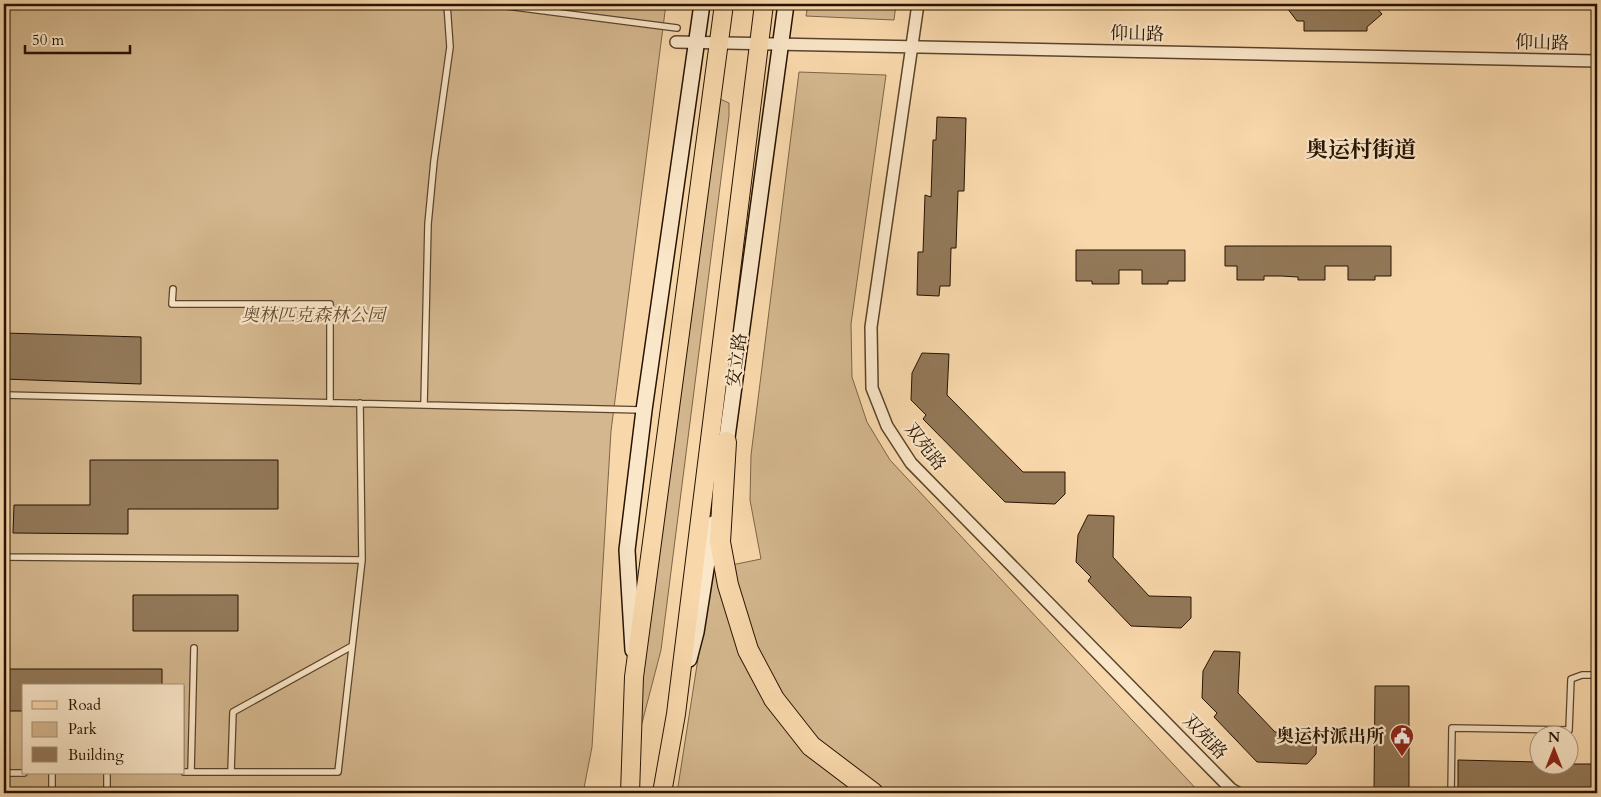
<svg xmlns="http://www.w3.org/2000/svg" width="1601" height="797" font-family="Cardo,'Noto Serif SC',serif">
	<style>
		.green { fill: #d4b78e; stroke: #7d6547; fill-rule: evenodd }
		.building { fill: #937959; stroke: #261300 }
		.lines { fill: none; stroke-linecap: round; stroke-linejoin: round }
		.lane-casing { stroke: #5a442b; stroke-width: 8 }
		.street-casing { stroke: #5a442b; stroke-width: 14 }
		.secondary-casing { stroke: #261300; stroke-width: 18 }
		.primary-casing { stroke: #261300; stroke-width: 20 }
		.highway-casing { stroke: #261300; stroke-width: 22 }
		.lane { stroke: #fae6c8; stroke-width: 5.5 }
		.street { stroke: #fae6c8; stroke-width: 11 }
		.secondary { stroke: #fae6c8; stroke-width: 15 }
		.primary { stroke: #f8d8ab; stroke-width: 18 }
		.highway { stroke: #f8d8ab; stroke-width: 20 }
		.labels { text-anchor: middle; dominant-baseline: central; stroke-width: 4.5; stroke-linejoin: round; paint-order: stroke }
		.street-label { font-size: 18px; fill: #261300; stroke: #fae6c8 }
		.park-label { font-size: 18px; font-style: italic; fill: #634c32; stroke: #fae6c8 }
		.poi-label { font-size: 18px; font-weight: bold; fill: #261300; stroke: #fae6c8; text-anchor: end }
		.district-label { font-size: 22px; font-weight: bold; fill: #261300; stroke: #fae6c8 }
	</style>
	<rect width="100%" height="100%" fill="#f8d8ab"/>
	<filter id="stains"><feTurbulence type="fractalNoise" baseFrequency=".004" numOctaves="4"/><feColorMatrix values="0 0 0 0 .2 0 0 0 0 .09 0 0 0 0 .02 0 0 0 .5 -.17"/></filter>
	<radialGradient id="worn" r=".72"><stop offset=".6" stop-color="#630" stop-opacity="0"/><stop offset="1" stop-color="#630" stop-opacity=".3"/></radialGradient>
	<path class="green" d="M4,4H666L611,431L592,747L583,793H4ZM24,686H184V773H24Z
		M808,4H896L894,20L806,16Z
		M799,72L886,75L851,324L852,377L867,422L890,460L1200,793H677L712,569L761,559L750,500L751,455Z
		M720,99L729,103V116L661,650L636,746L637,677L706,104Z"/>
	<path class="building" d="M1284,4H1373L1382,14L1367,27V31H1304V21H1297Z
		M937,117L966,118L964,191H958L956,248H951L950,286H940L939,296L917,295L918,252H923L925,195L931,197L933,140H936Z
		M1225,246H1391V276H1375V280H1348V266H1325V280H1298V277L1281,276H1264V280H1237V266H1225Z
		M1076,250H1185V281H1168V284H1142V270H1119V284H1092V281H1076Z
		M4,333L141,337V384L4,379Z
		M922,353L949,354L947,395L1023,472H1065V494L1055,504L1005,502L923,419L926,415L911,400L912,373Z
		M90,460H278V509H128V534L13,533L14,505H90Z
		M1088,515L1114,516L1113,557L1149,596L1191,597V618L1181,628L1131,626L1088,581L1091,577L1076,562L1078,535Z
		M133,595H238V631H133Z
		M1214,651L1240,652L1238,693L1275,732L1317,733L1316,754L1307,764L1257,762L1214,717L1217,713L1202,698L1203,671Z
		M4,669H162V686H24V711H4Z
		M1375,686H1409V791L1374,790Z
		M1458,760L1538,762V764H1597V793H1458Z"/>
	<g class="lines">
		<g class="lane-casing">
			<path id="lane" d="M506,4V6L677,28
				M173,289L172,304H330V403
				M4,395L642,410
				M424,405L428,224L434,161L450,47L447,4
				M4,506L5,557L362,560
				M184,772H338L362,560L360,403
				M191,772L194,648
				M231,772L233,712L352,646
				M4,773H24
				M52,773V793
				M107,793V773
				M1451,793L1452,728L1569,730L1571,679L1582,675H1597"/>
		</g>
		<g class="street-casing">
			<path id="street" d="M918,4L871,327L872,388L887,426L911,463L1231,789L1238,793
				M676,42L1597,61"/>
		</g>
		<g class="secondary-casing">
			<path id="secondary" d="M725,452L786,4
				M633,650L627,550L644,410L702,4
				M689,659L696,632L713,524"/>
		</g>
		<g class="primary-casing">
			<path id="primary" d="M630,793L634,677L724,4
				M662,793L676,714L764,4"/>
		</g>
		<g class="highway-casing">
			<path id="highway" d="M726,442L720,542L728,585L748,650L774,699L811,746L873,793"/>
		</g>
		<use href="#lane" class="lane"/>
		<use href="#street" class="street"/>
		<use href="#secondary" class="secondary"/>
		<use href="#primary" class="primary"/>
		<use href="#highway" class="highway"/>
	</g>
	<defs>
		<g id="civic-pin" transform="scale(1.25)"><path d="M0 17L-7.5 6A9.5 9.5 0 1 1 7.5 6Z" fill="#8f2418" stroke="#fae6c8"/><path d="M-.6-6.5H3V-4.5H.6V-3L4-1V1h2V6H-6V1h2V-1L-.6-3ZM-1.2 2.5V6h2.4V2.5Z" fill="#fff"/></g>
	</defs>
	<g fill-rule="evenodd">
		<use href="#civic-pin" x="1402" y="736"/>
	</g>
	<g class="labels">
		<g class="street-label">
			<text transform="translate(1137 34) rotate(1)">仰山路</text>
			<text transform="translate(1542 43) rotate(1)">仰山路</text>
			<text transform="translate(737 360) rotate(-82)">安立路</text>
			<text transform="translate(925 447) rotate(52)">双苑路</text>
			<text transform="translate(1205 737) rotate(46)">双苑路</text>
		</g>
		<g class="park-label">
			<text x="313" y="315">奥林匹克森林公园</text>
		</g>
		<g class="poi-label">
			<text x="1384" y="736">奥运村派出所</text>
		</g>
		<g class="district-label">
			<text x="1361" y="150">奥运村街道</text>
		</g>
	</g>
	<rect width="1601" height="797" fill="none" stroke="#f8d8ab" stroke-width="20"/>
	<rect x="5" y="5" width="1591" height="787" fill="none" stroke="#261300" stroke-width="2.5"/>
	<rect x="10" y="10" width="1581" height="777" fill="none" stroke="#261300"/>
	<rect x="22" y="684" width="162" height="90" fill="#fae6c8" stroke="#a59278"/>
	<rect x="32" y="701" width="25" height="8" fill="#f8d8ab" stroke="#a59278"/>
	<text x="68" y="710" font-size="15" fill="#261300">Road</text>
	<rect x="32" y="722" width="25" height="15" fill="#d4b78e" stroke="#a59278"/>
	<text x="68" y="734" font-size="15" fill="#261300">Park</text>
	<rect x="32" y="747" width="25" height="15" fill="#937959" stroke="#a59278"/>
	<text x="68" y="760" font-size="15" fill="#261300">Building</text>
	<g transform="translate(1554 750)"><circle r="24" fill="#fae6c8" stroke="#a59278"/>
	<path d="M0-4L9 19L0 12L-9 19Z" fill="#8f2418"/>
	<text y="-8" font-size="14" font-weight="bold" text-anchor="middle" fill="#261300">N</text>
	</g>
	<path d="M25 45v8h105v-8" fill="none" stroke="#261300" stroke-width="2.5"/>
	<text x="32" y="45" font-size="15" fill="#261300" stroke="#fae6c8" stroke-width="4" paint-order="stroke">50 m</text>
	<rect width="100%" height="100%" filter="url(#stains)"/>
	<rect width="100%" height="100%" fill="url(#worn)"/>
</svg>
